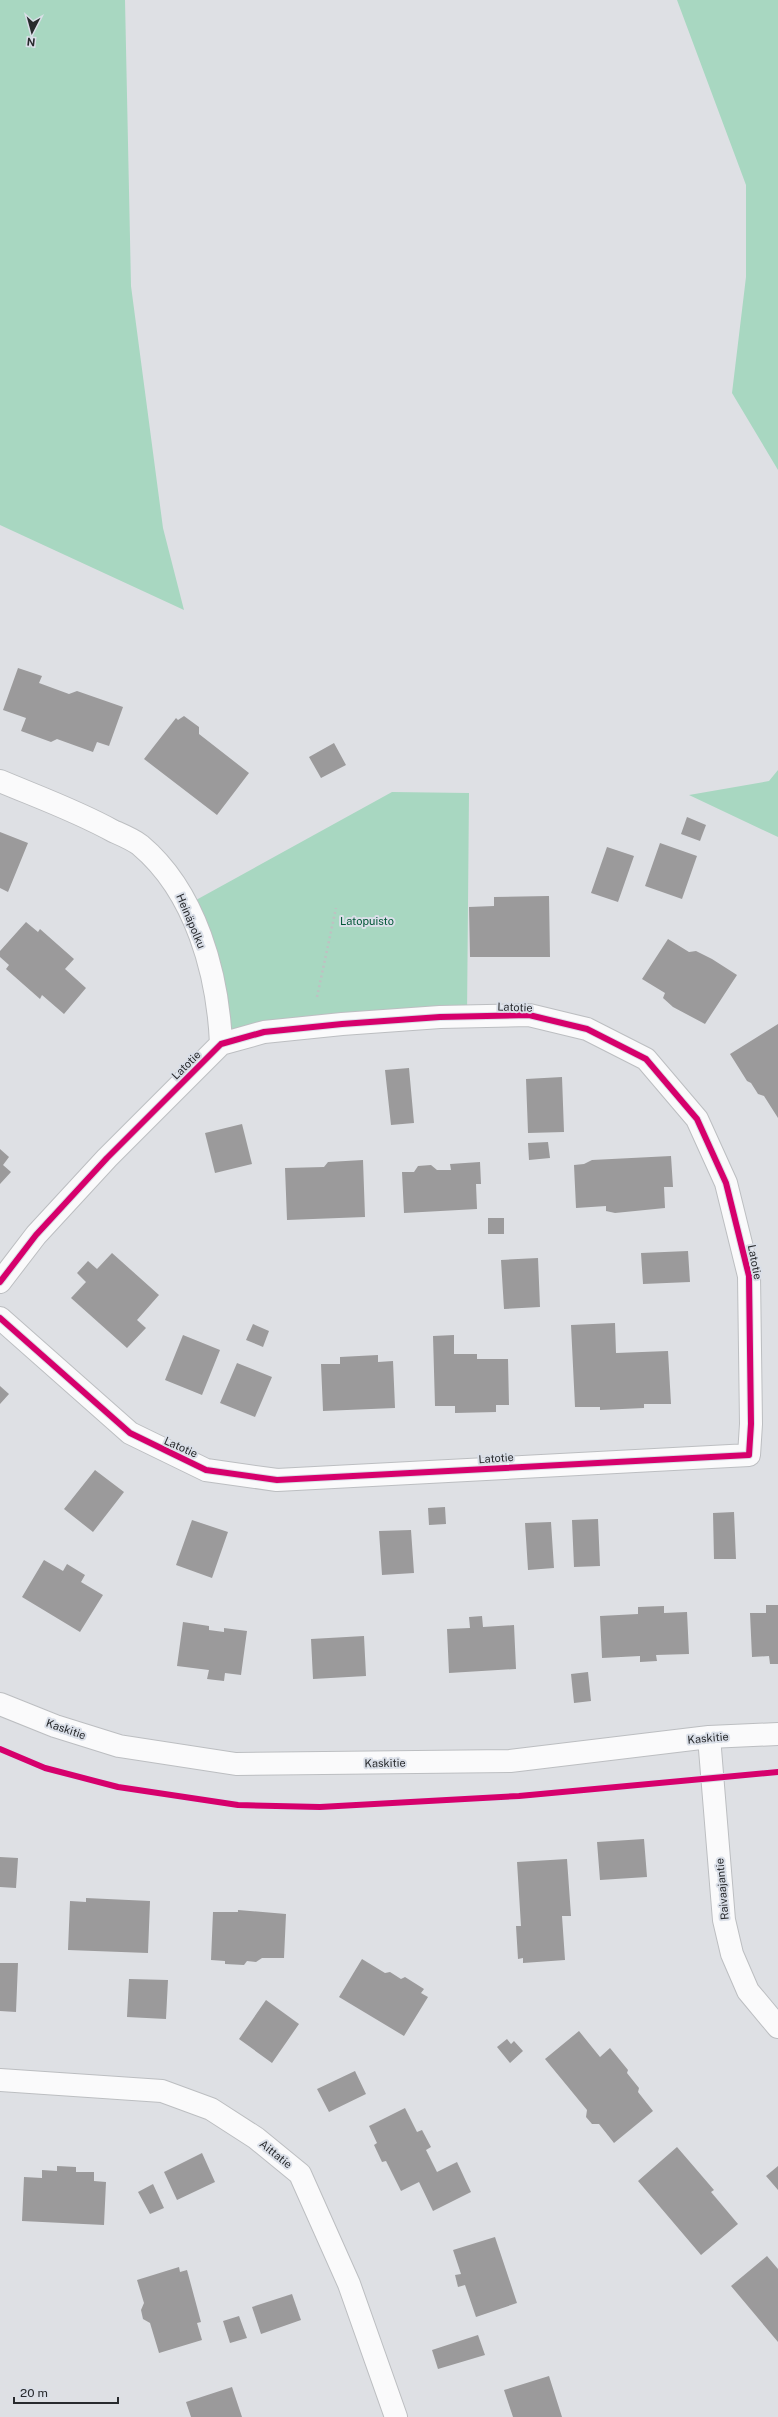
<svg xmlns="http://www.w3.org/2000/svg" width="778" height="2417" font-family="'Public Sans',sans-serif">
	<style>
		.green { fill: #a8d7c1 }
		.building { fill: #9b9a9b }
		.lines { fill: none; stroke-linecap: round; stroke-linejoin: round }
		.minor-casing { stroke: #bcbec1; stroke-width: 24 }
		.path { stroke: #bfc0c2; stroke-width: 2.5; stroke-dasharray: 2 3; stroke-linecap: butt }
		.minor { stroke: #fafafb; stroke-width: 22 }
		.cycleway-casing { stroke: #dadfe8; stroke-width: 8 }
		.cycleway { stroke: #d6006c; stroke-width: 6 }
		.labels { text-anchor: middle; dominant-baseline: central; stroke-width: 4; stroke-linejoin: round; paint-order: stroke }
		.street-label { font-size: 11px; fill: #282a2d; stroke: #dadfe8 }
		.park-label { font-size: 11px; fill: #005636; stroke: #dadfe8 }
	</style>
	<rect width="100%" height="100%" fill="#dee0e4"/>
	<path class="green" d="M0,0H125L131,286L163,528L184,610L0,525Z
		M677,0H778V470L732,393L746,277V185Z
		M778,770V837L689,795L769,781Z
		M392,792L469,793L467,1016L221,1044L187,905Z"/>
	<path class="building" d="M18,668L42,676L39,683L69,694L77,691L123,707L109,746L97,742L93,752L57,739L51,742L21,731L26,718L3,710Z
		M184,716L199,727V734L249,773L217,815L144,759L176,718L178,720Z
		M334,743L346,765L321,778L309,757Z
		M687,817L706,825L700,841L681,834Z
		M0,832L28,843L8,892L0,888Z
		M660,843L697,856L682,899L645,886Z
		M607,847L634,856L618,902L591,893Z
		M549,896L550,957H470L469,907L494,906V897Z
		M26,922L38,932L40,929L74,959L65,969L86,988L64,1014L42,995L40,999L6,969L9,965L0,957V951Z
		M668,939L689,952L696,951L712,959L737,975L705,1024L673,1007L663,998L665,993L642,979Z
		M778,1024V1118L764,1096L758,1094L751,1083L747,1081L730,1054Z
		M409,1068L414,1123L391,1125L385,1070Z
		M562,1077L564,1132L528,1133L526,1079Z
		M242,1124L252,1164L215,1173L205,1133Z
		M548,1142L550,1158L529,1160L528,1143Z
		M0,1149L9,1157L3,1165L11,1172L0,1184Z
		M671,1156L673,1187H664L665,1208L615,1213L606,1211V1206L576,1208L574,1165L584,1164L592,1160Z
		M363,1160L365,1217L287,1220L285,1168L324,1167L328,1162Z
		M480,1162L481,1184H476L477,1209L404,1213L402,1172H414L418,1166L431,1165L437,1170H451L450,1164Z
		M488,1218H504V1234H488Z
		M688,1251L690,1282L643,1284L641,1253Z
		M112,1253L159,1295L137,1320L146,1328L127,1348L71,1298L86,1282L77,1273L88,1261L97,1269Z
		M538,1258L540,1307L504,1309L501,1260Z
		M615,1323L616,1353L668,1351L671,1404H644V1408L600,1410V1407H575L571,1325Z
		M253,1324L269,1331L263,1347L246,1340Z
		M183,1335L220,1350L202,1395L165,1380Z
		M454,1335V1354H477V1359H508L509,1405H496V1412L455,1413V1406H435L433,1336Z
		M378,1355V1362L393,1361L395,1408L323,1411L321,1364H340V1357Z
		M237,1363L272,1377L255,1417L220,1403Z
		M0,1386L9,1394L0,1404Z
		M95,1470L124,1492L93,1532L64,1509Z
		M445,1507L446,1524L429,1525L428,1508Z
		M734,1512L736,1559H714L713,1513Z
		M598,1519L600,1566L574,1567L572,1520Z
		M192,1520L228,1532L212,1578L176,1565Z
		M551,1522L554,1568L528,1570L525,1523Z
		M411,1530L414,1573L382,1575L379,1531Z
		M44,1560L63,1571L67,1564L85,1575L81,1582L103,1595L80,1632L22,1597Z
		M766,1605H778V1664H770L769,1656L752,1657L750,1613H766Z
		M664,1606V1613L687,1612L689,1654L656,1655L657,1661L640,1662V1656L602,1658L600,1616L638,1614V1607Z
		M482,1616L483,1627L514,1625L516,1669L449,1673L447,1629L470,1628L469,1617Z
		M183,1622L209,1626V1630L224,1632V1628L247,1631L241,1675L225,1673L224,1681L207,1679L209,1670L177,1666Z
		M364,1636L366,1676L313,1679L311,1639Z
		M588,1672L591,1701L574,1703L571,1674Z
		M644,1839L647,1877L600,1880L597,1842Z
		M0,1857L18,1858L16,1888L0,1887Z
		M567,1859L571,1916H562L565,1960L523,1963V1958L518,1959L516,1926H521L517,1862Z
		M86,1898L150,1901L148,1953L68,1950L70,1901L86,1902Z
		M238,1910L286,1914L284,1958H262L256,1962L247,1961L244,1965L225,1964V1961L211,1960L213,1912H238Z
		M362,1959L385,1973L390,1972L401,1979L405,1977L424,1989L421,1993L428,1997L404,2036L339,1997Z
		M0,1963H18L16,2012L0,2011Z
		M129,1979L168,1980L166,2019L127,2017Z
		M266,2000L299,2024L272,2063L239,2039Z
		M579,2031L600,2057L610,2048L628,2070L627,2073L639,2088L638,2092L653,2111L614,2143L599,2124H592L586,2117L587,2110L545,2059Z
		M507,2039L511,2044L514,2041L523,2051L510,2063L497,2047Z
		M355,2071L366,2094L329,2112L317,2089Z
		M405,2108L417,2132L422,2130L431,2147L426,2150L437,2172L457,2162L471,2192L433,2211L419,2182L401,2191L386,2161L382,2162L374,2145L377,2143L369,2126Z
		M677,2147L714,2190L711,2192L738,2224L701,2255L638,2181Z
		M202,2153L215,2182L177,2200L164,2172Z
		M57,2166L76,2167V2172H94V2181L106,2182L104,2225L22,2221L24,2177L42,2178V2170L57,2171Z
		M778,2166V2190L766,2176Z
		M153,2184L164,2208L150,2214L138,2192Z
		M495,2237L517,2303L476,2317L465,2285L458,2287L455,2275L461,2274L453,2250Z
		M767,2256L778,2269V2342L731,2286Z
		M179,2267L180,2272L187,2270L201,2322L197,2323L202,2340L159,2353L150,2323L143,2319L141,2310L144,2303L137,2280Z
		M292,2294L301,2320L261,2334L252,2307Z
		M239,2316L247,2338L230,2343L223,2321Z
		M478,2335L485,2355L438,2369L432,2350Z
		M549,2376L562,2417H513L504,2390Z
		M232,2387L242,2417H191L186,2402Z"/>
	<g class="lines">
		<g class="minor-casing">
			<path id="minor" d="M0,781C38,797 77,811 113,831C122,835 132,839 140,845C196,892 218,974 221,1044
				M0,1282L36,1235L107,1158L221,1044L264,1032L342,1024L440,1017L529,1015L587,1029L646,1059L697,1119L726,1183L749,1276L751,1424L749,1455L277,1480L206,1470L130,1433L0,1318
				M0,1704L55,1726L119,1746L236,1764L510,1761L709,1737L778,1734
				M709,1737L724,1920L732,1954L748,1991L778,2027
				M0,2080L162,2091L211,2109L256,2138L300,2174L349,2284L396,2417"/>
		</g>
		<path class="path" d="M317,997L336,908"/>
		<use href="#minor" class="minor"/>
		<g class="cycleway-casing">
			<path id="cycleway" d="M0,1282L36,1235L107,1158L221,1044L264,1032L342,1024L440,1017L529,1015L587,1029L646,1059L697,1119L726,1183L749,1276L751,1424L749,1455L277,1480L206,1470L130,1433L0,1318
				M0,1749L45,1768L118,1787L238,1805L320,1807L519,1796L778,1772"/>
		</g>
		<use href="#cycleway" class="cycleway"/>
	</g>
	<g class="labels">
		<g class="street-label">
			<text transform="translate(191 921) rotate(67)">Heinäpolku</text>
			<text transform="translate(515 1007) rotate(2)">Latotie</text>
			<text transform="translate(186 1065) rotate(-45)">Latotie</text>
			<text transform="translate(755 1262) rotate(79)">Latotie</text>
			<text transform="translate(181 1447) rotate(24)">Latotie</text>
			<text transform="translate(496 1458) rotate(-4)">Latotie</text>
			<text transform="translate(66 1729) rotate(19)">Kaskitie</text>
			<text transform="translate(708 1738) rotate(-5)">Kaskitie</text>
			<text transform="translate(385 1763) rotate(-1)">Kaskitie</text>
			<text transform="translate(722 1889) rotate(-95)">Raivaajantie</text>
			<text transform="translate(276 2154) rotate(39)">Aittatie</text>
		</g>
		<g class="park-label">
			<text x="367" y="921">Latopuisto</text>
		</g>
	</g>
	<g transform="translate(32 32) rotate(186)" stroke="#dadfe8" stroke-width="3" paint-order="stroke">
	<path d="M0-3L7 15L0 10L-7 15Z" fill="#282a2d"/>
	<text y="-6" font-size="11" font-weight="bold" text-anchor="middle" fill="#282a2d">N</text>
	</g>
	<path d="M14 2397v6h104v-6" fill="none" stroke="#282a2d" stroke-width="2"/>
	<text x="20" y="2397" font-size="12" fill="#282a2d" stroke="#dadfe8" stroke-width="3" paint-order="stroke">20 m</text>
</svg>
